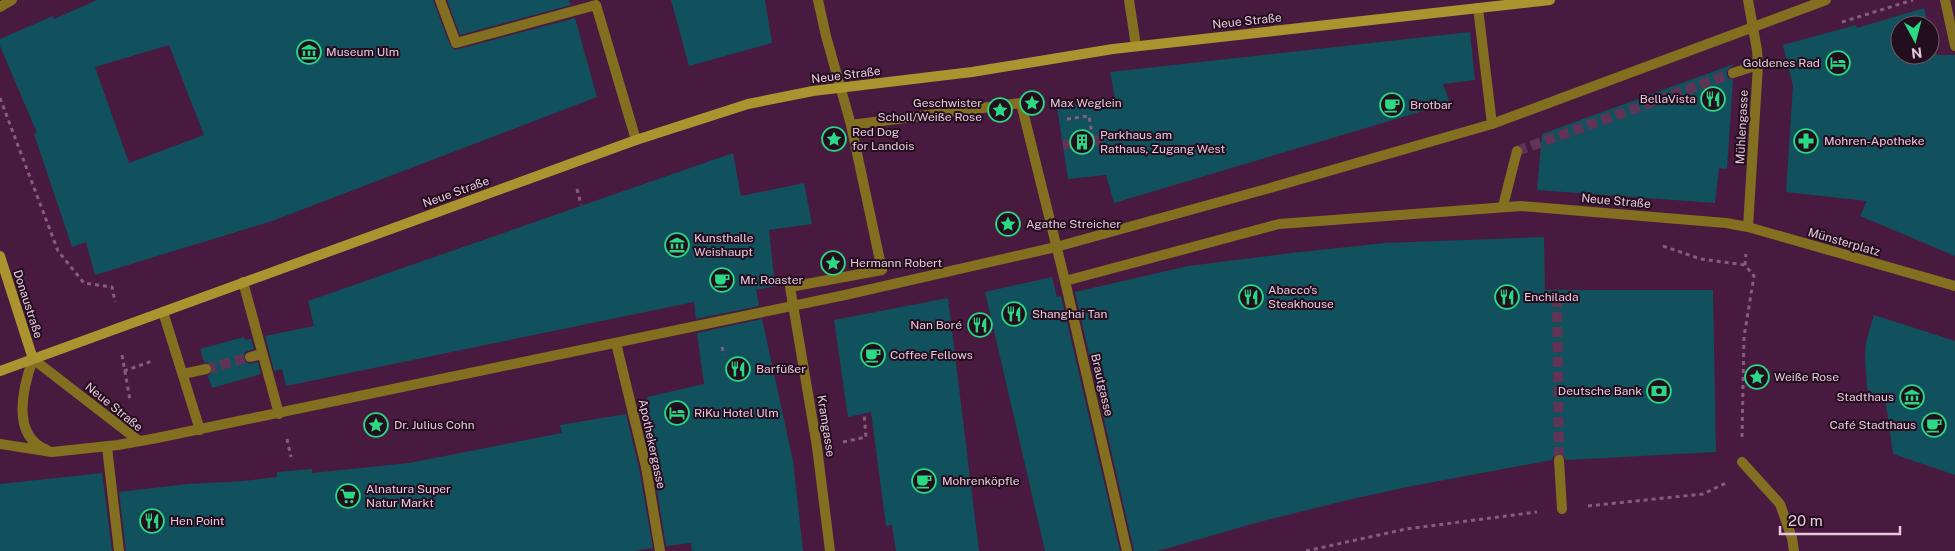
<svg xmlns="http://www.w3.org/2000/svg" width="1955" height="551" font-family="'Public Sans',sans-serif">
	<style>
		.building { fill: #11505d; fill-rule: evenodd }
		.lines { fill: none; stroke-linecap: round; stroke-linejoin: round }
		.street-tunnel { stroke: #603457; stroke-width: 10; stroke-dasharray: 10 5; stroke-linecap: butt }
		.path { stroke: #855d7c; stroke-width: 3; stroke-dasharray: 4 4; stroke-linecap: butt }
		.lane { stroke: #826f1f; stroke-width: 10 }
		.street { stroke: #826f1f; stroke-width: 10 }
		.secondary { stroke: #ab9430; stroke-width: 10 }
		.labels { text-anchor: middle; dominant-baseline: central; stroke-width: 4; stroke-linejoin: round; paint-order: stroke }
		.street-label { font-size: 12px; fill: #e6c8dd; stroke: #230e1e }
		.poi-label { font-size: 12px; fill: #e6c8dd; stroke: #230e1e; text-anchor: start }
	</style>
	<rect width="100%" height="100%" fill="#481a3f"/>
	<path class="building" d="M97,0H433L450,45L455,50L575,18L597,97L272,221L95,275L86,242L72,247L34,134L37,133L0,46V39L53,16L54,19ZM169,45L204,135L129,163L95,67Z
		M447,0H569L571,5L460,35Z
		M671,0H765L772,43L689,66Z
		M1924,8L1928,25H1900V55H1930V30L1937,55H1955V256L1860,216L1867,201L1786,192L1793,86L1783,45L1856,25L1857,28Z
		M1470,32L1475,80L1443,84L1450,103L1114,203L1106,175L1068,179L1057,107L1115,99L1110,72Z
		M1734,64L1726,72L1728,78L1733,80L1727,169L1719,168L1715,203L1537,190L1542,134Z
		M733,153L741,196L804,183L812,224L769,230L775,286L756,290L759,306L696,319L694,302L286,386L282,369L274,371L265,336L314,326L308,301Z
		M1544,237L1545,290H1713L1716,452L1566,460L1562,454L1558,453L1553,457L1552,460L1412,486L1352,499L1259,522L1158,551H1134L1075,292L1188,266L1292,253L1385,243Z
		M1052,277L1057,297L1061,296L1120,551H1045L985,292Z
		M948,298L979,551H896L892,525L886,526L871,412L848,417L834,320Z
		M1874,315L1955,341V475L1893,454L1886,404L1870,399L1867,388L1865,357L1866,342Z
		M762,319L793,461L803,551H692L691,543L666,546L653,466L640,412L650,410L647,397L704,384L697,333Z
		M244,337L245,340L251,339L254,349L245,352L244,359L249,364L258,362L261,374L212,388L208,376L212,372L213,367L209,363L204,362L200,349Z
		M626,414L639,468L653,548L634,551H126L119,492L188,484L244,481L277,477V472L312,469V473L409,463L562,433L560,425Z
		M102,473L112,551H0V484Z"/>
	<g class="lines">
		<path class="street-tunnel" d="M1063,145L1101,140
			M1517,151L1733,73
			M1557,297L1559,460
			M206,369L250,357"/>
		<path class="path" d="M1842,22L1913,0
			M0,98L58,251L84,283L112,287L115,302
			M1067,119L1089,116L1093,141
			M577,189L581,205
			M1663,246L1701,259L1745,265
			M722,347L724,355
			M122,355L130,400
			M124,371L152,361
			M1742,437L1744,337L1754,276L1745,265L1746,254
			M287,439L291,457
			M843,442L866,437L864,413
			M1588,506L1703,494L1726,483
			M1306,551L1406,529L1537,512"/>
		<path class="lane" d="M440,0L456,43L596,5L636,140
			M616,343L646,467
			M0,444L52,452L118,445L157,438L845,295L1056,247L1270,188L1492,124L1826,0
			M47,450C10,435 23,387 33,359L139,441"/>
		<path class="street" d="M818,0L826,36L851,125L1021,103L1065,281L1127,551
			M1129,0L1136,46
			M1748,0L1757,50L1758,65L1748,227
			M1945,0L1955,46
			M0,7L12,0
			M1478,8L1492,124
			M1733,73L1758,65
			M1503,206L1517,151
			M1065,281L1279,224L1521,206L1726,223L1748,227L1955,286
			M243,282L279,414
			M163,312L200,430
			M250,357L262,354
			M183,374L206,369
			M107,447L119,551
			M1559,460L1562,509
			M1742,462L1780,504L1792,538L1794,551
			M646,467L660,551
			M830,551L817,447L790,287L882,270L851,125"/>
		<path class="secondary" d="M0,256L33,359
			M0,371L636,140L748,104L813,91L972,72L1113,49L1550,0"/>
	</g>
	<defs>
		<g id="museum-ring" transform="scale(1.25)"><circle r="9.5" fill="#230e1e" stroke="#2bd884" stroke-width="1.5"/><path d="M0-6L6-3V-2H-6V-3ZM-5-1h2V3h-2ZM-1-1h2V3h-2ZM3-1h2V3H3ZM-6 4H6V6H-6Z" fill="#2bd884"/></g>
		<g id="hotel-ring" transform="scale(1.25)"><circle r="9.5" fill="#230e1e" stroke="#2bd884" stroke-width="1.5"/><path d="M-6-4.5h1.5V1H6V5H4.5V3h-9V5H-6ZM-4 0a1.8 1.8 0 1 1 3.6 0ZM.5 0V-2.5h3Q6-2.5 6 0Z" fill="#2bd884"/></g>
		<g id="restaurant-ring" transform="scale(1.25)"><circle r="9.5" fill="#230e1e" stroke="#2bd884" stroke-width="1.5"/><path d="M-5-6h1v4h1v-4h1v4h1v-4h1v5L-1.5 .5V6h-2V.5L-5-1ZM5-6V6H3V1.5H1.5Q1.5-4 5-6Z" fill="#2bd884"/></g>
		<g id="sight-ring" transform="scale(1.25)"><circle r="9.5" fill="#230e1e" stroke="#2bd884" stroke-width="1.5"/><path d="M0-6L1.8-2.2L6-1.7L2.9 1.2L3.7 5.4L0 3.3L-3.7 5.4L-2.9 1.2L-6-1.7L-1.8-2.2Z" fill="#2bd884"/></g>
		<g id="cafe-ring" transform="scale(1.25)"><circle r="9.5" fill="#230e1e" stroke="#2bd884" stroke-width="1.5"/><path d="M-5.5-4.5H6V0H3Q3 3.5 0 3.5H-2.5Q-5.5 3.5-5.5 0ZM3-3.2v2h1.7v-2ZM-6 4.5H4V6H-6Z" fill="#2bd884"/></g>
		<g id="pharmacy-ring" transform="scale(1.25)"><circle r="9.5" fill="#230e1e" stroke="#2bd884" stroke-width="1.5"/><path d="M-2-6h4v4h4v4h-4v4h-4v-4h-4v-4h4Z" fill="#2bd884"/></g>
		<g id="building-ring" transform="scale(1.25)"><circle r="9.5" fill="#230e1e" stroke="#2bd884" stroke-width="1.5"/><path d="M-4-6H4V6H1V3H-1V6H-4ZM-2.5-4.3h1.7v1.8h-1.7ZM.8-4.3h1.7v1.8H.8ZM-2.5-1h1.7V.8h-1.7ZM.8-1h1.7V.8H.8Z" fill="#2bd884"/></g>
		<g id="bank-ring" transform="scale(1.25)"><circle r="9.5" fill="#230e1e" stroke="#2bd884" stroke-width="1.5"/><path d="M-6-4H6V4H-6ZM0-2.3a2.3 2.3 0 1 0 0 4.6a2.3 2.3 0 1 0 0-4.6Z" fill="#2bd884"/></g>
		<g id="supermarket-ring" transform="scale(1.25)"><circle r="9.5" fill="#230e1e" stroke="#2bd884" stroke-width="1.5"/><path d="M-6-5.5h2.5l.6 2H6L4.5 2H-2.5L-4.4-4H-6ZM-1.5 3.2a1.3 1.3 0 1 0 .1 0ZM3 3.2a1.3 1.3 0 1 0 .1 0Z" fill="#2bd884"/></g>
	</defs>
	<g fill-rule="evenodd">
		<use href="#museum-ring" x="309" y="52"/>
		<use href="#hotel-ring" x="1838" y="63"/>
		<use href="#restaurant-ring" x="1713" y="99"/>
		<use href="#sight-ring" x="1032" y="103"/>
		<use href="#cafe-ring" x="1392" y="105"/>
		<use href="#sight-ring" x="1000" y="110"/>
		<use href="#sight-ring" x="834" y="139"/>
		<use href="#pharmacy-ring" x="1806" y="141"/>
		<use href="#building-ring" x="1082" y="142"/>
		<use href="#sight-ring" x="1008" y="224"/>
		<use href="#museum-ring" x="677" y="245"/>
		<use href="#sight-ring" x="833" y="263"/>
		<use href="#cafe-ring" x="722" y="280"/>
		<use href="#restaurant-ring" x="1251" y="297"/>
		<use href="#restaurant-ring" x="1507" y="297"/>
		<use href="#restaurant-ring" x="1014" y="314"/>
		<use href="#restaurant-ring" x="980" y="325"/>
		<use href="#cafe-ring" x="873" y="355"/>
		<use href="#restaurant-ring" x="738" y="369"/>
		<use href="#sight-ring" x="1757" y="377"/>
		<use href="#bank-ring" x="1659" y="391"/>
		<use href="#museum-ring" x="1912" y="397"/>
		<use href="#hotel-ring" x="677" y="413"/>
		<use href="#sight-ring" x="376" y="425"/>
		<use href="#cafe-ring" x="1934" y="425"/>
		<use href="#cafe-ring" x="924" y="481"/>
		<use href="#supermarket-ring" x="348" y="496"/>
		<use href="#restaurant-ring" x="152" y="521"/>
	</g>
	<g class="labels">
		<g class="street-label">
			<text transform="translate(1247 21) rotate(-6)">Neue Straße</text>
			<text transform="translate(846 75) rotate(-7)">Neue Straße</text>
			<text transform="translate(1742 127) rotate(-87)">Mühlengasse</text>
			<text transform="translate(456 192) rotate(-20)">Neue Straße</text>
			<text transform="translate(1616 201) rotate(5)">Neue Straße</text>
			<text transform="translate(1844 242) rotate(16)">Münsterplatz</text>
			<text transform="translate(28 304) rotate(72)">Donaustraße</text>
			<text transform="translate(1102 385) rotate(77)">Brautgasse</text>
			<text transform="translate(114 407) rotate(39)">Neue Straße</text>
			<text transform="translate(826 426) rotate(81)">Kramgasse</text>
			<text transform="translate(652 444) rotate(78)">Apothekergasse</text>
		</g>
		<g class="poi-label">
			<text x="326" y="52">Museum Ulm</text>
			<text x="1820" y="63" text-anchor="end">Goldenes Rad</text>
			<text x="1696" y="99" text-anchor="end">BellaVista</text>
			<text x="982" y="103" text-anchor="end">Geschwister<tspan x="982" dy="14">Scholl/Weiße Rose</tspan></text>
			<text x="1050" y="103">Max Weglein</text>
			<text x="1410" y="105">Brotbar</text>
			<text x="852" y="132">Red Dog<tspan x="852" dy="14">for Landois</tspan></text>
			<text x="1100" y="135">Parkhaus am<tspan x="1100" dy="14">Rathaus, Zugang West</tspan></text>
			<text x="1824" y="141">Mohren-Apotheke</text>
			<text x="1026" y="224">Agathe Streicher</text>
			<text x="694" y="238">Kunsthalle<tspan x="694" dy="14">Weishaupt</tspan></text>
			<text x="850" y="263">Hermann Robert</text>
			<text x="740" y="280">Mr. Roaster</text>
			<text x="1268" y="290">Abacco's<tspan x="1268" dy="14">Steakhouse</tspan></text>
			<text x="1524" y="297">Enchilada</text>
			<text x="1032" y="314">Shanghai Tan</text>
			<text x="962" y="325" text-anchor="end">Nan Boré</text>
			<text x="890" y="355">Coffee Fellows</text>
			<text x="756" y="369">Barfüßer</text>
			<text x="1774" y="377">Weiße Rose</text>
			<text x="1642" y="391" text-anchor="end">Deutsche Bank</text>
			<text x="1894" y="397" text-anchor="end">Stadthaus</text>
			<text x="694" y="413">RiKu Hotel Ulm</text>
			<text x="394" y="425">Dr. Julius Cohn</text>
			<text x="1916" y="425" text-anchor="end">Café Stadthaus</text>
			<text x="942" y="481">Mohrenköpfle</text>
			<text x="366" y="489">Alnatura Super<tspan x="366" dy="14">Natur Markt</tspan></text>
			<text x="170" y="521">Hen Point</text>
		</g>
	</g>
	<g transform="translate(1915 40) rotate(173)"><circle r="24" fill="#230e1e" stroke="#71586a"/>
	<path d="M0-4L9 19L0 12L-9 19Z" fill="#2bd884"/>
	<text y="-8" font-size="14" font-weight="bold" text-anchor="middle" fill="#e6c8dd">N</text>
	</g>
	<path d="M1780 526v8h120v-8" fill="none" stroke="#e6c8dd" stroke-width="2.5"/>
	<text x="1788" y="526" font-size="15" fill="#e6c8dd" stroke="#230e1e" stroke-width="4" paint-order="stroke">20 m</text>
</svg>
